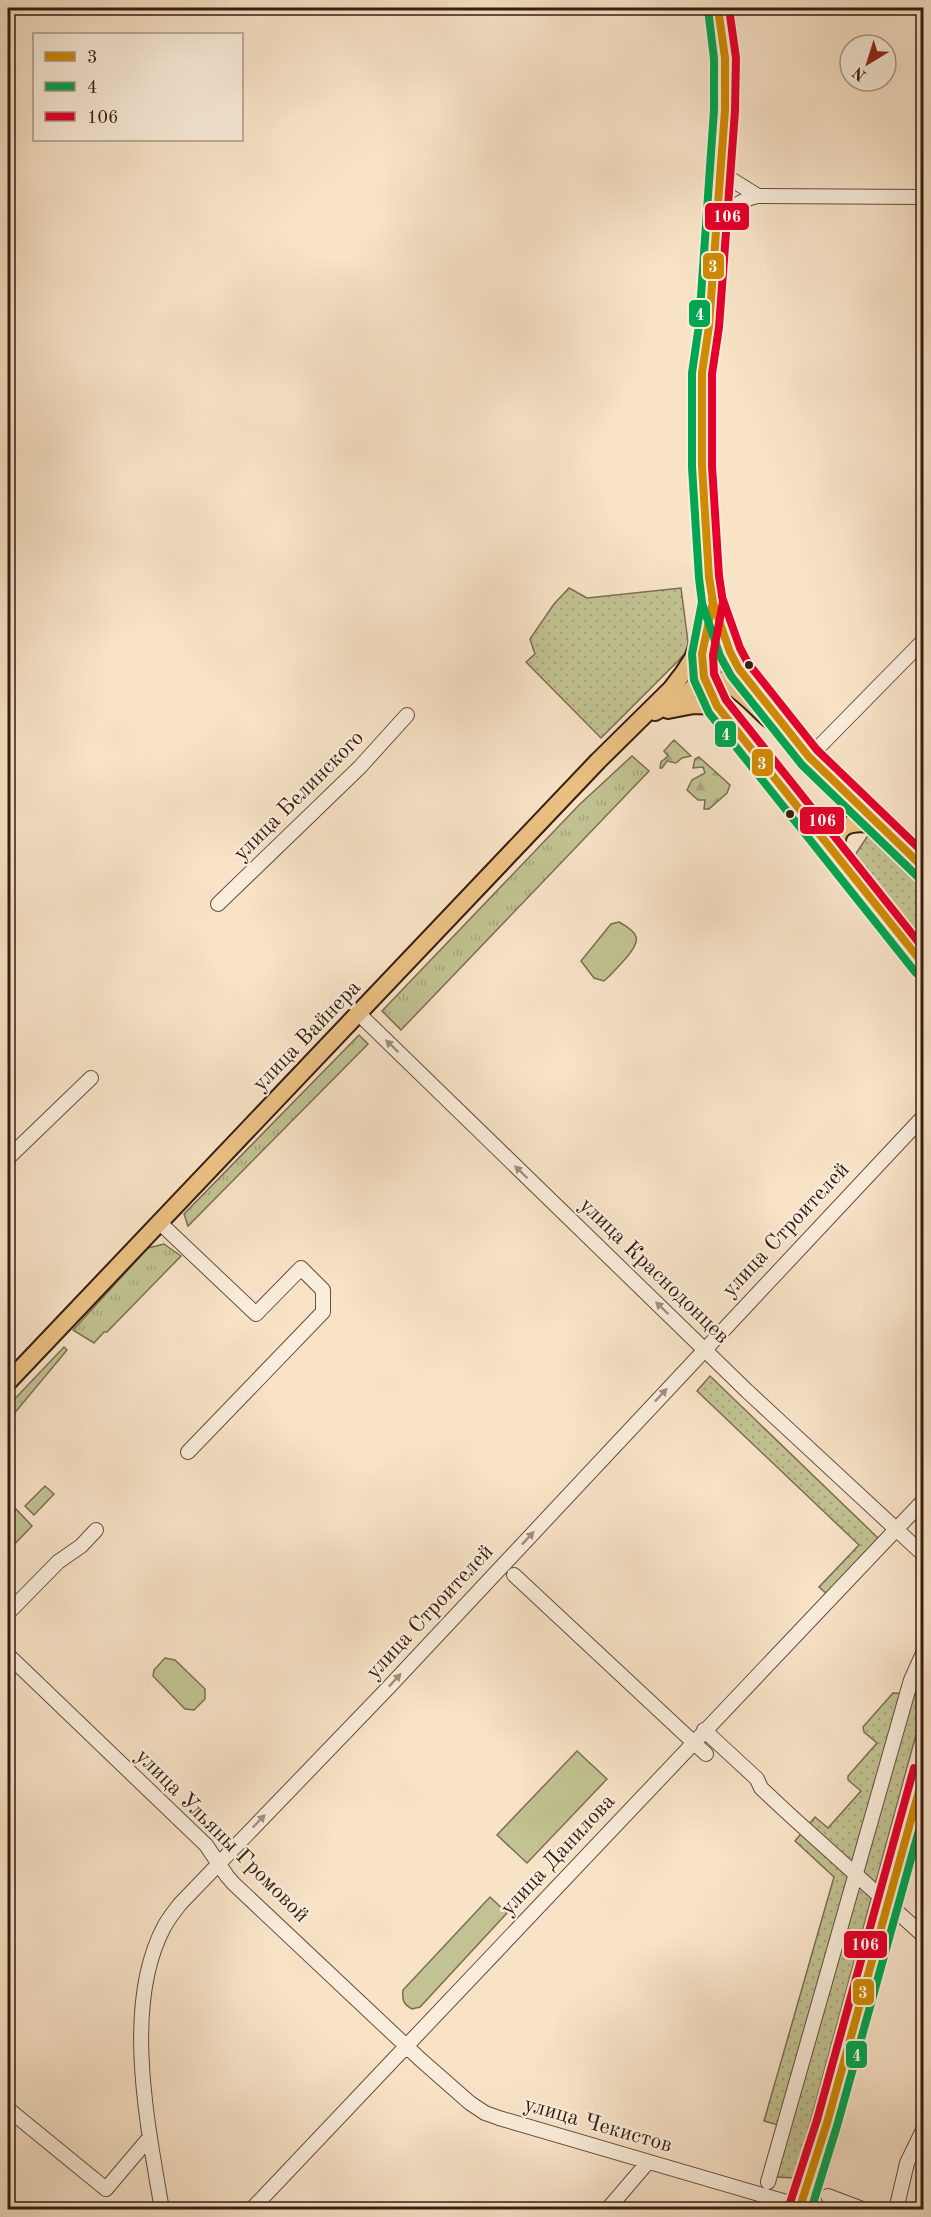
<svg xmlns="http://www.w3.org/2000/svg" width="931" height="2217" font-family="'Old Standard TT',serif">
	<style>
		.grass { fill: url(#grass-tufts); stroke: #7b6f52; stroke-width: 1.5 }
		.forest { fill: url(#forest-firs); stroke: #7b6f52; stroke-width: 1.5 }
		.park { fill: url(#park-dots); stroke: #7b6f52; stroke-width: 1.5 }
		.garden { fill: #c2c292; stroke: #7b6f52; stroke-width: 1.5 }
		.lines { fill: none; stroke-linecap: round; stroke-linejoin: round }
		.minor-casing { stroke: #654e3e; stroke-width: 16 }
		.major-casing { stroke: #341c11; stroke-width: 20 }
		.minor { stroke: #faeddb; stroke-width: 14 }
		.major { stroke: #ecc284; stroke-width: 16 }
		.bus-1-casing { stroke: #faeddb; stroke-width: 12 }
		.bus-2-casing { stroke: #faeddb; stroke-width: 12 }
		.bus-3-casing { stroke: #faeddb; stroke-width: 12 }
		.bus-1 { stroke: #d08a03; stroke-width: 8 }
		.bus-2 { stroke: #00a651; stroke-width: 8 }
		.bus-3 { stroke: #e4002b; stroke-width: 8 }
		.oneway { fill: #a18f80 }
		.bus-dot { fill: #341c11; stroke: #faeddb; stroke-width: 2 }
		.labels { text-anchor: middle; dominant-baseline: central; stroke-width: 4.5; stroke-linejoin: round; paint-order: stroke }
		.street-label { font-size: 22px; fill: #341c11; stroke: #faeddb }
		.line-badge { stroke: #faeddb; stroke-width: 2 }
		.badge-label { font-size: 16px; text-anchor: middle; font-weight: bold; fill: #fff }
	</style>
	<defs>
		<pattern id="grass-tufts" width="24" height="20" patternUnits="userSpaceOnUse" patternTransform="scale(1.5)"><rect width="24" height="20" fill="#c2c292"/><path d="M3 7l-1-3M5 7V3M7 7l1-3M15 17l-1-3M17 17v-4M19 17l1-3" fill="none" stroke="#a7a67d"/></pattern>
		<pattern id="forest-firs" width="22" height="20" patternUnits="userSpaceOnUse" patternTransform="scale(1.5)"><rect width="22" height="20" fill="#c2c292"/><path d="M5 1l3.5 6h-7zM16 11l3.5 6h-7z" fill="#a7a67d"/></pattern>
		<pattern id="park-dots" width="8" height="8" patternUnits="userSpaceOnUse" patternTransform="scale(1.5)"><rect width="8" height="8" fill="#c2c292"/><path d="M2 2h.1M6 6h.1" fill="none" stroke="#a7a67d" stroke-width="1.8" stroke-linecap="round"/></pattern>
	</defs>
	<rect width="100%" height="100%" fill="#f8e3c7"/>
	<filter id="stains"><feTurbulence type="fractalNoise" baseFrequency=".00333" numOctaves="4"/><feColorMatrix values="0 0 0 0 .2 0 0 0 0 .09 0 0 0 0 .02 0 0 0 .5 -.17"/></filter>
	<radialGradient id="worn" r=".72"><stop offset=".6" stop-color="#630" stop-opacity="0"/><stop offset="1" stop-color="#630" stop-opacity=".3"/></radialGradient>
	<path class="grass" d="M632,756L649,771L401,1030L382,1011L579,805Z
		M359,1035L368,1044L188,1226L184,1214Z
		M164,1244L181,1256L107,1332H104L94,1343L73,1330L148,1248Z
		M64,1347L67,1350L8,1421V1406Z"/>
	<path class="forest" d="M674,740L691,756L682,758L676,763L667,761L662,768H660L661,762L668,756L664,751Z
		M699,757L730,785L727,793L709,809H704L705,800H698L687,790L692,780L705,773L703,767L693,768L695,759Z"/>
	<path class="park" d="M569,588L587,598L681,588L689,650L601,738L526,662L535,654L530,639L554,604Z
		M869,834L923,885V953L851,861Z
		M710,1376L878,1538L827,1594L819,1587L859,1545L697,1391Z
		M893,1693L923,1694V1709L795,2178L776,2177L789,2128L764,2121L834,1877L795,1841L815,1817L828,1828L861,1791L848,1780V1776L877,1743L864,1732L863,1727Z"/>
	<path class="garden" d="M619,922C639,933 642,939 627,957C619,966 612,974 604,981L594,978L581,961L611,924Z
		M45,1486L54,1494L34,1515L25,1506Z
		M16,1509L32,1526L8,1551V1517Z
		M165,1658L175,1660L205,1689V1699L194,1710L185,1709L153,1676L154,1670Z
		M577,1751L607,1779L527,1863L497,1835Z
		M490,1897L507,1913L420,2007L412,2009C403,2004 402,2000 403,1990Z"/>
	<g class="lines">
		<g class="minor-casing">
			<path id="minor" d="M720,170L729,178L758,196
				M716,227C729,210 738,200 758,196L924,197
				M809,757L924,640
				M218,904L360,767L407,715
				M359,1014L747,1391L924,1555
				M8,1158L91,1078
				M159,1222L256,1314L301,1268L323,1290V1312L188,1452
				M514,1575L706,1754
				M8,1613L58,1562L81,1546L96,1530
				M8,1655L206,1845L227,1876L234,1884L421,2060L470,2103L485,2113L499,2118L800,2206
				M704,1730L757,1779L761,1788L791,1816L924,1936
				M8,2109L106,2189L150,2137
				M768,2182L911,1680L924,1651
				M828,2196L865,2210
				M162,2210C148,2126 122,2006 164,1927C168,1919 174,1912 180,1904L388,1688L924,1116
				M251,2210L924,1500
				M607,2210L648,2162
				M896,2210L907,2163L924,2128"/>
		</g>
		<g class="major-casing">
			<path id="major" d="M718,8L725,58V110L709,326L702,373V466L709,577L713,602L730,652L739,669L801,747L924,868
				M703,641C698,663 707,687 717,706L924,966
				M698,678C726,672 750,702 769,719
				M668,710L694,705L717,706
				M655,712L683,697L730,652
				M839,861C830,824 848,820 879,825
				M8,1382L598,761L671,689L684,672L693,658L713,602
				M799,2210L807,2190L827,2123L924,1771"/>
		</g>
		<use href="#minor" class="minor"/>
		<use href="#major" class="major"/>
		<g class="bus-1-casing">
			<path id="bus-1" d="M718,8L725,58V110L709,326L702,373V466L709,577L713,602L702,654L704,677L717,706L924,965
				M712,600L730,652L739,669L809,757L924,868
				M799,2210L827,2123L924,1773"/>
		</g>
		<g class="bus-2-casing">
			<path id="bus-2" d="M708,9L714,59V110L699,325L692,373V467L699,578L702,602L692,654L694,680L709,713L916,973
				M702,603L720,656L731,676L802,765L917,876
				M811,2210L837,2126L924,1812"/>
		</g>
		<g class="bus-3-casing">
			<path id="bus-3" d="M729,8L736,58L735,111L719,327L712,374V466L719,576L723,602L713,655L714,674L726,700L924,949
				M722,597L740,648L748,663L817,750L924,853
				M789,2206L817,2120L914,1768"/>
		</g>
		<use href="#bus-1" class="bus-1"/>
		<use href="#bus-2" class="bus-2"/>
		<use href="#bus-3" class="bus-3"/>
	</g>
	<defs><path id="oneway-solid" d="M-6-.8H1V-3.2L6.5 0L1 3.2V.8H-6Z" transform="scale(1.5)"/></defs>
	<g class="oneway">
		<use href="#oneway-solid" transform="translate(392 1046) rotate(-136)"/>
		<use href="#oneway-solid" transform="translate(521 1172) rotate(-136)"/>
		<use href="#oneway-solid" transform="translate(662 1308) rotate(-136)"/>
		<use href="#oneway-solid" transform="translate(661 1395) rotate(-47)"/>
		<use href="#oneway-solid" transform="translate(528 1538) rotate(-47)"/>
		<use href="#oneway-solid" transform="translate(395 1680) rotate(-47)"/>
		<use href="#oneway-solid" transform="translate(259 1821) rotate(-46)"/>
	</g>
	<g class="bus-dot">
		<circle cx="749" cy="665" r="5"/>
		<circle cx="790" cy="814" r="5"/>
	</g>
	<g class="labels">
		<g class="street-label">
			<text transform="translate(299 796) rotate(-45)">улица Белинского</text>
			<text transform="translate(307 1036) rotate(-46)">улица Вайнера</text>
			<text transform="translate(786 1230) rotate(-47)">улица Строителей</text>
			<text transform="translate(654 1271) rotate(44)">улица Краснодонцев</text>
			<text transform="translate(430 1612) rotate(-47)">улица Строителей</text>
			<text transform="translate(222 1836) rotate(45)">улица Ульяны Громовой</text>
			<text transform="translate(558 1855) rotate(-47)">улица Данилова</text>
			<text transform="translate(598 2125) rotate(16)">улица Чекистов</text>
		</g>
	</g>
	<g class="line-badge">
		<rect x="704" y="202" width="46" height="29" rx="6" fill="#e4002b"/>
		<rect x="702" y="252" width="23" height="28" rx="6" fill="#d08a03"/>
		<rect x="688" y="299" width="23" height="29" rx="6" fill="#00a651"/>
		<rect x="714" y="720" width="23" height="28" rx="6" fill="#00a651"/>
		<rect x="751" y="748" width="23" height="29" rx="6" fill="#d08a03"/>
		<rect x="799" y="806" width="46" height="29" rx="6" fill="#e4002b"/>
		<rect x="843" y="1930" width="45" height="29" rx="6" fill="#e4002b"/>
		<rect x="852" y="1978" width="23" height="28" rx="6" fill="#d08a03"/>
		<rect x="845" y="2040" width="23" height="29" rx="6" fill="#00a651"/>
	</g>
	<g class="badge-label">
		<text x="727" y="222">106</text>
		<text x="713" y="272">3</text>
		<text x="700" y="320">4</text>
		<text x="726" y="740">4</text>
		<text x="762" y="769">3</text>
		<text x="822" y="826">106</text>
		<text x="865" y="1950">106</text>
		<text x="863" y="1998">3</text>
		<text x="857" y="2061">4</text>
	</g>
	<rect width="931" height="2217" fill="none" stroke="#f8e3c7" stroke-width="30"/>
	<rect x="9" y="9" width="913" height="2199" fill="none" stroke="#341c11" stroke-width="3"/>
	<rect x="15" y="15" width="901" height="2187" fill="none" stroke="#341c11" stroke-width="1.5"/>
	<rect x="33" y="33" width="210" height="108" fill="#faeddb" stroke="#ab998a" stroke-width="1.5"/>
	<rect x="45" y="52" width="30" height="9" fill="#d08a03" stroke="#ab998a" stroke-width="1.5"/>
	<text x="87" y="63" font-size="18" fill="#341c11">3</text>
	<rect x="45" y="82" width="30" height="9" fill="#00a651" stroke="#ab998a" stroke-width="1.5"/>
	<text x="87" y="93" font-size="18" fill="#341c11">4</text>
	<rect x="45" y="112" width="30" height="9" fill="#e4002b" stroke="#ab998a" stroke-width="1.5"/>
	<text x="87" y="123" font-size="18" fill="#341c11">106</text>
	<g transform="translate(868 63) rotate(218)"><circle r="28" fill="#faeddb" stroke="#ab998a" stroke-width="1.5"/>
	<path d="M0-4.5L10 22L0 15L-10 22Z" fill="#8f2418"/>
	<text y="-9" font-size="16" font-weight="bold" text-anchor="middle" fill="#341c11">N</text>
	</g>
	<rect width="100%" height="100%" filter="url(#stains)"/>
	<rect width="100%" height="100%" fill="url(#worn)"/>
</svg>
